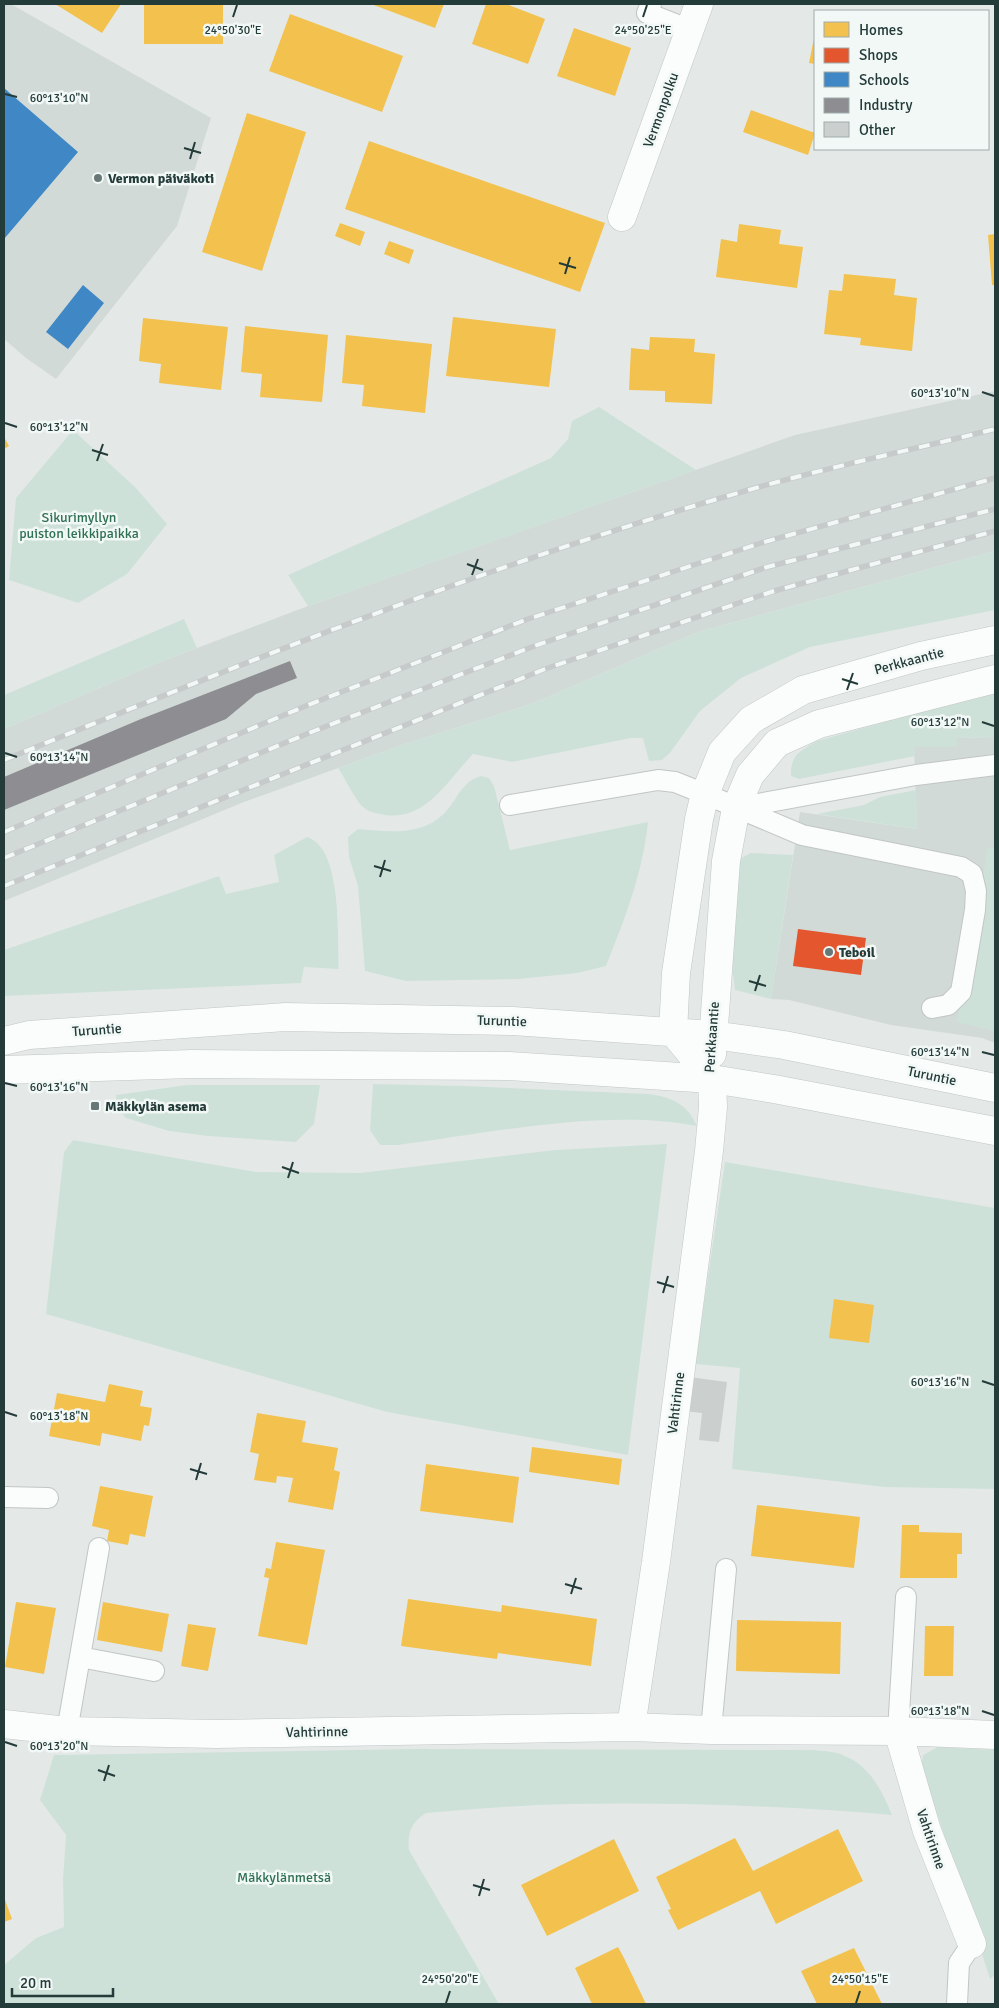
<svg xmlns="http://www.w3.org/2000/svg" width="999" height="2008" font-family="Signika,sans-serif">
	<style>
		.built { fill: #d2dad8 }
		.green { fill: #cee1d8 }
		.homes { fill: #f2c14e }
		.shops { fill: #e4572e }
		.schools { fill: #3f88c5 }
		.industry { fill: #8d8d92 }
		.building { fill: #cbd0cf }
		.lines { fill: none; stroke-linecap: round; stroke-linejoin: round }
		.lane-casing { stroke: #c1c6c5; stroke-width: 22 }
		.street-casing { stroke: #c1c6c5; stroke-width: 29 }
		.secondary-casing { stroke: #c0c6c5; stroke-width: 29 }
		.lane { stroke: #fbfcfc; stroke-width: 20 }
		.street { stroke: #fbfcfc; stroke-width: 28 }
		.secondary { stroke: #fbfcfc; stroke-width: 28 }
		.rail-casing { stroke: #c7caca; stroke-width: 5.5 }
		.rail { stroke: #f2f8f6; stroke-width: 4; stroke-dasharray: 11; stroke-linecap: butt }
		.ticks { fill: none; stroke: #233b39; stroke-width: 2 }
		.poi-dot { fill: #677876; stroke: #f2f8f6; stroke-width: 2 }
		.labels { text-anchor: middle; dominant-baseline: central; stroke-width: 5; stroke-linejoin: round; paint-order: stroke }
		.street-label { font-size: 14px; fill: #233b39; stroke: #f2f8f6 }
		.poi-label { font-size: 14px; font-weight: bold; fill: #233b39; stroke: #f2f8f6; text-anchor: start }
		.park-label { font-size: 14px; fill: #2f7054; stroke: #f2f8f6 }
		.ticks-label { font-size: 12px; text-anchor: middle; fill: #233b39; stroke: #f2f8f6; stroke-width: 5; stroke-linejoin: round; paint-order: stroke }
	</style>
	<rect width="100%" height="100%" fill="#e4e9e8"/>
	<path class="built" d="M4,4H11L211,118L177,226L56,379L26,358L4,339Z
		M995,391V551L698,632L534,703L402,745L244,802L4,901V729L152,665L308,606L795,435Z
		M995,737V1043L982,1038L891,1025L789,1000L771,999L800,812L917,829L914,747H957V738Z"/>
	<path class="green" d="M599,407L696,470L308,606L288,575L551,458L568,439L572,421Z
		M73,430L136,488L167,524L127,574L78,603L9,580L16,498Z
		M995,551V610L810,647L741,678L700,711L670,753L662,760L649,761L643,738H631L512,762L473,754C448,780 426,821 385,815C379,814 368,812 363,807C355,800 345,778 338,768L402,745L534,703L698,632Z
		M184,619L197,648L152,665L4,729V695Z
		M995,691V737L957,738V747H914L915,756L799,779L791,776C790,755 800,751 817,741Z
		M481,776L489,778L494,786L510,850L648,822C643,872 625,919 606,966L577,973L519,979L406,981L365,971L358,886L349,857L348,837L358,829C392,832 429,837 451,805C461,791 465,781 481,776Z
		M916,790L917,829L817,814L864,805L880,797Z
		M307,837C343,848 337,938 339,969L304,967L301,983L4,996V950L219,876L226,894L279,882L274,855Z
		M988,848L995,849V1031L957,1022Z
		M751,853L793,855L771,999L735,990L731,959L738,870L741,858Z
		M373,1084L465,1086L648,1094C671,1097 687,1103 697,1126C605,1108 491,1133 398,1145H380L370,1130Z
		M187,1085H320L314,1124L296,1142L208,1136L169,1131L126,1118L117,1107L116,1095Z
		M73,1140L256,1172L360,1173L555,1150L667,1144L628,1455L387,1412L46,1314L64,1152Z
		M725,1162L995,1208V1489L884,1487L732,1469L740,1368L695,1364Z
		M938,1747L995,1750V1975L990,1979L937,1813L920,1775L923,1755Z
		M414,1749L811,1750C821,1751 836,1751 845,1756C871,1767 882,1791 892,1815C785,1806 678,1802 570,1804C522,1805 474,1809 426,1813C412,1822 407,1832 409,1850L499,2004H4V1965L36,1938L64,1927L63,1879L66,1835L40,1800L54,1755Z"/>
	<path class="homes" d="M55,4H121L102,33Z
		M144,4H223V44H144Z
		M371,4H444L435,28Z
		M486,4H506L545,19L528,64L472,44Z
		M290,14L403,56L382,112L269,71Z
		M574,28L631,48L615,96L557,76Z
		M814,38H815V64L809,63Z
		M751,110L815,133L808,155L743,132Z
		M247,113L306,132L262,271L202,252Z
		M369,141L605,223L580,292L345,209Z
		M340,223L365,232L360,246L335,236Z
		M739,224L781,230L779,244L803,247L797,288L716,277L721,239L737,242Z
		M995,234V285H992L988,235Z
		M389,241L414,250L409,264L384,254Z
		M844,274L896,279L894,295L917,298L912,351L860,345L861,338L824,334L829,290L842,291Z
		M453,317L556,329L549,387L446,376Z
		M143,318L228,327L221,390L159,383L161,364L139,361Z
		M245,326L328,335L322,402L260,397L262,374L241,372Z
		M346,335L432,344L425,413L362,406L364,385L342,383Z
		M650,337L695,339L694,352L715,354L712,404L665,402V391L629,390L631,348L649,350Z
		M4,437L9,446L4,449Z
		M834,1299L874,1305L869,1343L829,1338Z
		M109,1384L143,1391L140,1406L152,1408L149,1426L144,1425L141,1441L102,1433L100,1446L49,1436L57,1393L105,1402Z
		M257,1413L306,1421L302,1442L338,1448L334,1470L340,1472L333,1510L288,1502L293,1478L277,1476L276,1483L254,1480L259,1454L250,1452Z
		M532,1447L622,1459L619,1485L529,1472Z
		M426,1464L519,1477L513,1523L420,1511Z
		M100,1486L153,1496L145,1537L130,1534L128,1545L107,1541L109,1530L92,1526Z
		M757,1505L860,1517L854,1568L751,1556Z
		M902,1525H919V1532L962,1533V1554H957V1578H900Z
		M276,1542L325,1550L307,1645L258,1636L269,1578L264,1577L266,1568L271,1569Z
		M408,1599L501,1612L502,1605L597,1619L591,1666L498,1653L497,1659L401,1646Z
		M16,1602L56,1608L44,1674L5,1667Z
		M103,1602L169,1614L162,1652L97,1640Z
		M737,1620L841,1622L840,1674L736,1671Z
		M188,1624L216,1628L208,1671L181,1666Z
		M925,1626H954L953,1676H924Z
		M838,1829L863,1881L776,1924L760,1891L678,1930L668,1910L671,1909L656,1877L735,1838L753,1871Z
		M614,1839L639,1891L547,1936L521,1885Z
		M4,1897L12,1919L4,1922Z
		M618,1947L624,1958L646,2004H592L575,1968Z
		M854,1948L882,2004H817L801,1971Z"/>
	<path class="shops" d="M798,929L866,938L861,975L793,966Z"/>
	<path class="schools" d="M4,88L78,152L4,239Z
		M83,285L104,303L68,349L46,332Z"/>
	<path class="industry" d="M290,661L297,678L256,694L226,719L4,810V777L141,719Z"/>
	<path class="building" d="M689,1377L727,1382L719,1442L699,1440L702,1413L684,1411Z"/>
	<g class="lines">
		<g class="lane-casing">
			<path id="lane" d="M651,4L647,13L690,30
				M510,805L658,780L675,782L705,794L802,835L961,867L972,874L976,891L975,910L961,992L948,1005L932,1008
				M736,808L916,775L995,765
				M4,1497L48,1498
				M80,1657L154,1671
				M711,1730L726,1569
				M67,1731L99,1548
				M898,1731L906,1597
				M957,2004L959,1963L972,1944"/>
		</g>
		<g class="street-casing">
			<path id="street" d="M622,217L699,4
				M4,1724L67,1731L217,1734L631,1727L711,1730L898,1731L995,1735
				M631,1727L656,1562L709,1151L713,1107L712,1079
				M898,1731L927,1831L972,1944"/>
		</g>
		<g class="secondary-casing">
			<path id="secondary" d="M4,1041L29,1035L285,1017L513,1021L713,1035L784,1045L995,1088
				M712,1054L726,861L736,808L750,775L777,743L819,724L995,679
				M4,1070L192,1064L509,1066L712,1079L774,1089L995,1131
				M712,1079L673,1032L676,973L699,819L705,794L722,752L751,720L803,690L921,656L995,640"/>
		</g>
		<use href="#lane" class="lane"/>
		<use href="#street" class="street"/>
		<use href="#secondary" class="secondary"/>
		<g class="rail-casing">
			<path id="rail" d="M4,760C247,661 492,563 745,491C828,467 912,450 995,429
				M4,832L308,705L528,619L761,543L995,478
				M4,858L314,731L537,645L767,567L995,509
				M4,886L545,669L774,591L995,531"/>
		</g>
		<use href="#rail" class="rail"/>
	</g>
	<path class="ticks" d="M233,17L237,5M643,17L647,5M5,94L17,97M184,148L201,153M190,159L195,142M559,263L576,268M565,274L570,257M982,392L994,396M5,423L17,427M92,450L108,455M97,461L103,444M467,564L483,570M472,575L478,559M842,679L858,684M847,690L853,673M982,722L994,726M5,753L17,757M374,866L391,871M380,877L385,860M749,981L766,986M755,991L760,975M982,1052L994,1055M5,1083L17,1086M282,1167L299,1173M288,1178L293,1162M657,1282L674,1287M663,1293L668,1276M982,1381L994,1385M5,1412L17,1416M190,1469L207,1474M196,1480L201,1463M565,1584L582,1589M571,1594L576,1578M982,1711L994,1715M5,1742L17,1746M98,1770L115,1776M104,1781L109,1765M473,1885L490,1890M479,1896L484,1879M446,2003L450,1991M856,2003L860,1991"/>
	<g class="poi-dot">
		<circle cx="98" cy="178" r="5"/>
		<circle cx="829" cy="952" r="5"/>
		<rect x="90" y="1101" width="10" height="10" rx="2.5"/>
	</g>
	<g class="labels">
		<g class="street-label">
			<text transform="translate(661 110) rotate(-70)">Vermonpolku</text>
			<text transform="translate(909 661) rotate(-15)">Perkkaantie</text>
			<text transform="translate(502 1021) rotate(2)">Turuntie</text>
			<text transform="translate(97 1030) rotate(-4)">Turuntie</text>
			<text transform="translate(712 1037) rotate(-86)">Perkkaantie</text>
			<text transform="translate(932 1076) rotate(12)">Turuntie</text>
			<text transform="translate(676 1403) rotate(-83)">Vahtirinne</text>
			<text transform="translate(317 1732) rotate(-1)">Vahtirinne</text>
			<text transform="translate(931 1839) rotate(71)">Vahtirinne</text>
		</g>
		<g class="poi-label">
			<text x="108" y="178">Vermon päiväkoti</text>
			<text x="839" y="952">Teboil</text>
			<text x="105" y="1106">Mäkkylän asema</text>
		</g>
		<g class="park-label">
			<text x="79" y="517">Sikurimyllyn<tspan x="79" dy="16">puiston leikkipaikka</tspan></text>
			<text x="284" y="1877">Mäkkylänmetsä</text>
		</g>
	</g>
	<g class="ticks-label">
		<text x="233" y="34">24°50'30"E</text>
		<text x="643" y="34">24°50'25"E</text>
		<text x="59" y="102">60°13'10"N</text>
		<text x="940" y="397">60°13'10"N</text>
		<text x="59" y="431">60°13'12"N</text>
		<text x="940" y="726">60°13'12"N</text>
		<text x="59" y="761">60°13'14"N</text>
		<text x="940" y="1056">60°13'14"N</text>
		<text x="59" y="1091">60°13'16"N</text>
		<text x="940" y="1386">60°13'16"N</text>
		<text x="59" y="1420">60°13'18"N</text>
		<text x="940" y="1715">60°13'18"N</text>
		<text x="59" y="1750">60°13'20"N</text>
		<text x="450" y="1983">24°50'20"E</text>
		<text x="860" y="1983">24°50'15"E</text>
	</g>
	<rect width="999" height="2008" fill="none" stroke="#233b39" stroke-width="10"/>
	<rect x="814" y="10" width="175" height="140" fill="#f2f8f6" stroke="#9facaa"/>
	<rect x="824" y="22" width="25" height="15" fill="#f2c14e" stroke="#9facaa"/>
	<text x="859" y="35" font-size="15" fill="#233b39">Homes</text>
	<rect x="824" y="48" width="25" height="15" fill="#e4572e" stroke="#9facaa"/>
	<text x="859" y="60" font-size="15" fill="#233b39">Shops</text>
	<rect x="824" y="72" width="25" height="15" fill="#3f88c5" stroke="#9facaa"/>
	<text x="859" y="85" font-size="15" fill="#233b39">Schools</text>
	<rect x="824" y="98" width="25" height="15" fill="#8d8d92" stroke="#9facaa"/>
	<text x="859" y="110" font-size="15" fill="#233b39">Industry</text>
	<rect x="824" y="122" width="25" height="15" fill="#cbd0cf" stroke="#9facaa"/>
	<text x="859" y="135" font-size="15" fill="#233b39">Other</text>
	<path d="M12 1988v8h101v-8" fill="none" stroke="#233b39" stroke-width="2.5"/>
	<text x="20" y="1988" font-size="15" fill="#233b39" stroke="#f2f8f6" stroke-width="4" paint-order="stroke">20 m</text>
</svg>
